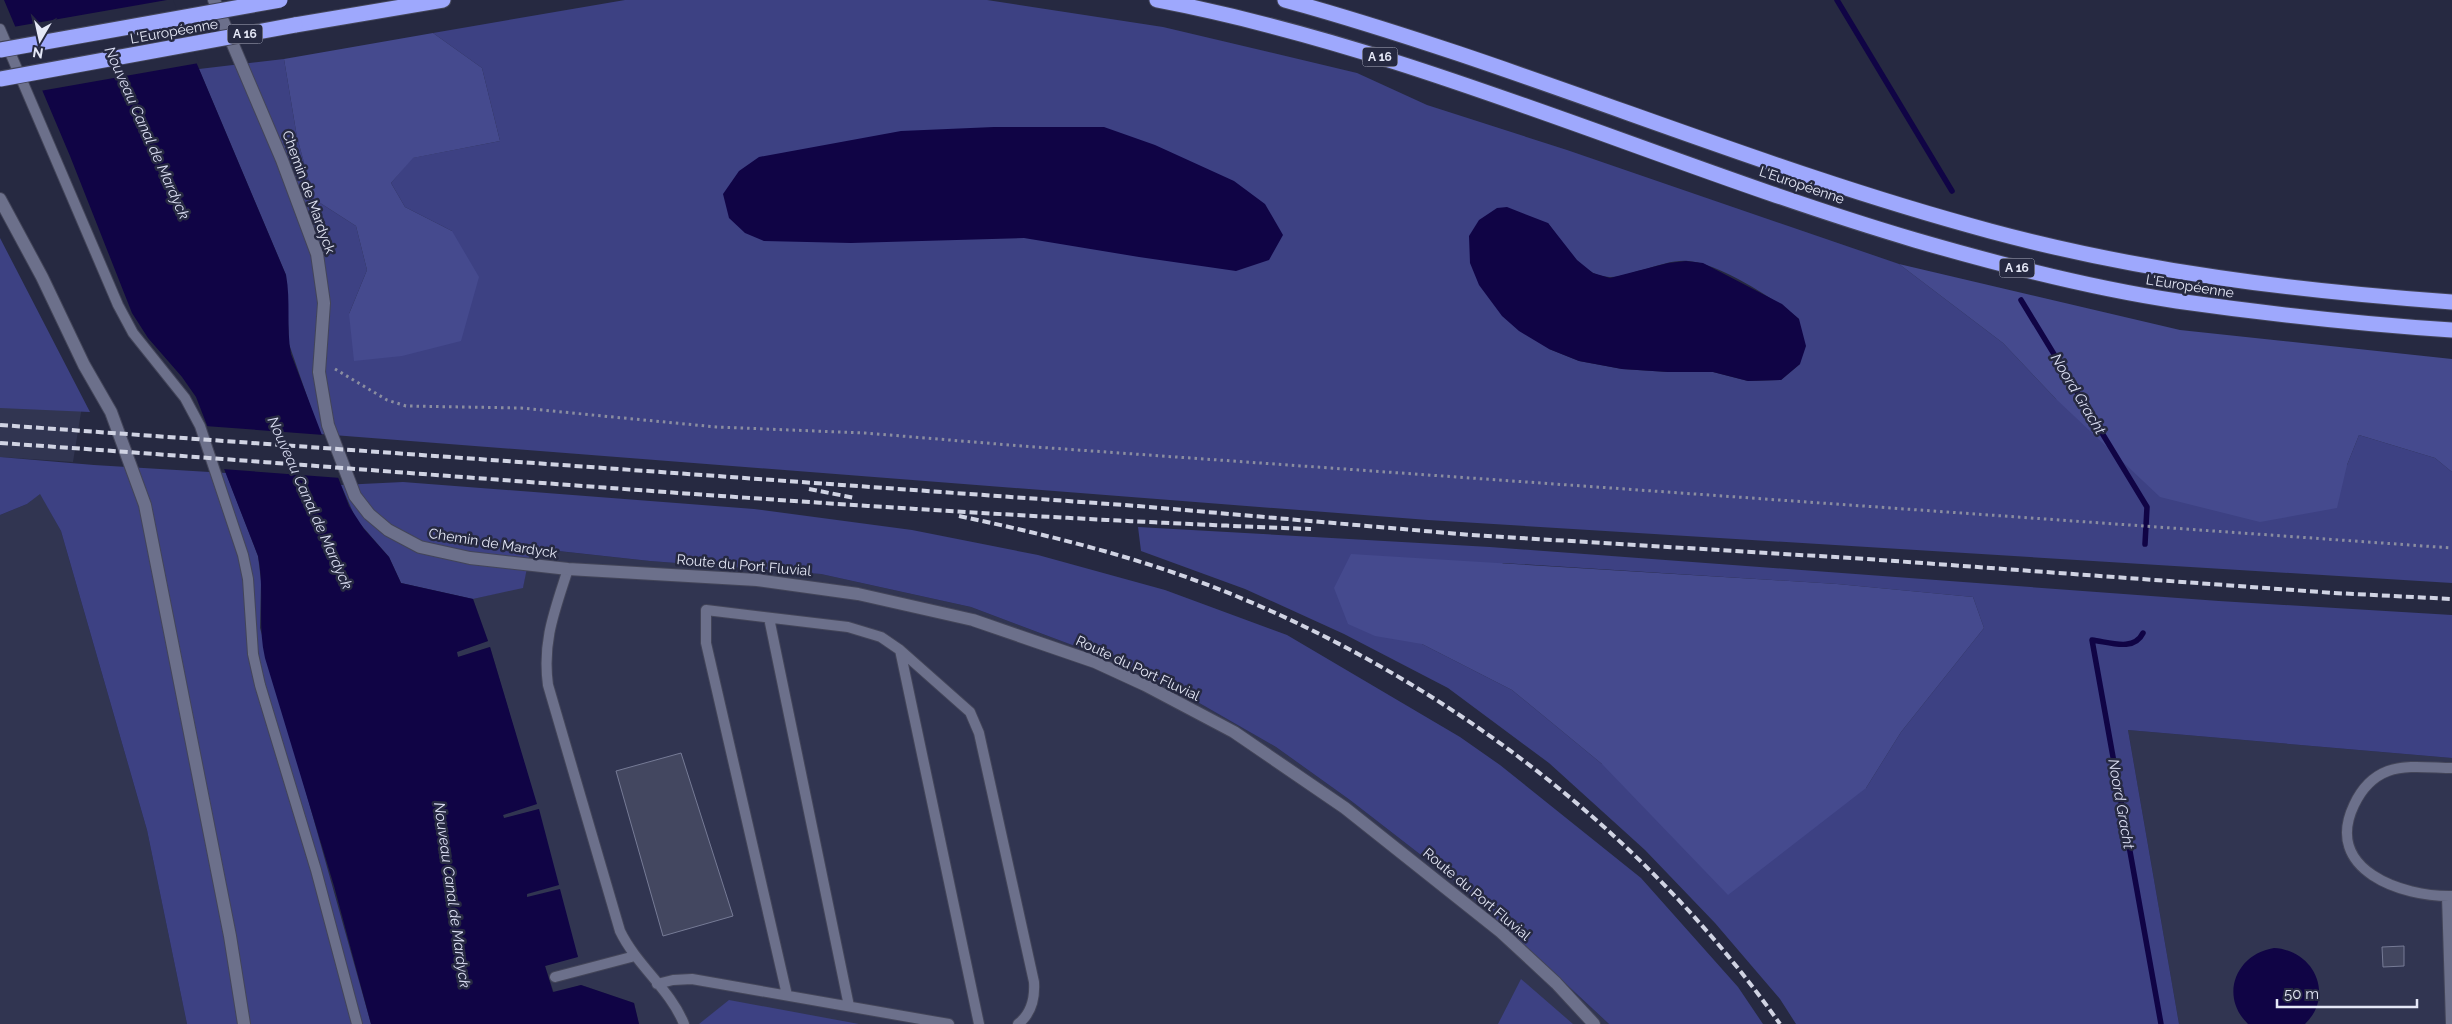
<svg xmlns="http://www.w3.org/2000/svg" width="2452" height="1024" font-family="Raleway,sans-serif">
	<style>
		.built { fill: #313551 }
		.green { fill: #3d4183; fill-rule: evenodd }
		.forest { fill: #454a8e }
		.water { fill: #100445 }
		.pier { fill: #262941 }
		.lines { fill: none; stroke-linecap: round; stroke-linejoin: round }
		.stream { stroke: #100445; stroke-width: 5.5 }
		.building { fill: #434760; stroke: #767b96 }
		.lane-casing { stroke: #434559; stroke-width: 12 }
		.street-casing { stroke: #434559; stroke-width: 14 }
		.highway-casing { stroke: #434559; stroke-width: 17 }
		.path { stroke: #8a8da0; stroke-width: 3; stroke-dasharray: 2.5 4; stroke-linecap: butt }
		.lane { stroke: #6c708b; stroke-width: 10 }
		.street { stroke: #6c708b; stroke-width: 12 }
		.highway { stroke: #9ea8fd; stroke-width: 15 }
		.rail { stroke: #d0d3e3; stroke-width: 4; stroke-dasharray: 8 4; stroke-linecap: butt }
		.highway-bridge-casing { stroke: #434559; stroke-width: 17; stroke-linecap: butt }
		.highway-bridge { stroke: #9ea8fd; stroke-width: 15 }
		.labels { text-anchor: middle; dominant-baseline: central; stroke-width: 5; stroke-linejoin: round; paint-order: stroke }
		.shield { fill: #262941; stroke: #acafc0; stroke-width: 1 }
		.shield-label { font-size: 12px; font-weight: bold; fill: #e5e8f7 }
		.street-label { font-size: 14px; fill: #e5e8f7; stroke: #262941 }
		.water-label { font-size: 15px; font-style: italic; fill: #d9dcf1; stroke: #262941 }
	</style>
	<rect width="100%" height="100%" fill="#262941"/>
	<path class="built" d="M0,400L82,406L73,462L0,457Z
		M40,493L61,531L147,830L187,1024H0V515L27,504Z
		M530,548L650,561L821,574L971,607L1147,673L1276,747L1350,800L1461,886L1609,1024H639L634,1003L581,985L554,993L545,966L578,956L527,897L539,809L504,819L503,815L536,803L490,647L458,657L456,652L488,641L473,599L523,587Z
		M2128,730L2452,758V1024H2179Z"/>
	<path class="green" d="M625,0H987L1163,27L1357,73L1427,105L1567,150L1899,264L2003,343L2056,399L2347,465L2359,435L2435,458L2452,472V583L1428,520L320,434L289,344L286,275L199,69L284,59L297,137L314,199L356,226L367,270L349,314L452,231L405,207L391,183L412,158L500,141L482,68L433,33ZM1548,223C1563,243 1581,276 1609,277C1620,278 1635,271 1646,269C1660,265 1674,260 1688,261C1716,262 1777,300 1799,319L1800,364L1781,380L1748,381L1713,372H1668L1622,369L1579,361L1549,349Z
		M0,238L90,412L0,408Z
		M0,457L94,465L226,473L258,556L261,581L260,628L371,1024H187L147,830L61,531L40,494L27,504L0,515Z
		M403,482L754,509L912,530L1038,555L1165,590L1287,635L1460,737L1500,765L1641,878L1738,987L1763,1024H1609L1461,886L1350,800L1276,747L1147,673L971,607L821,574L650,561L531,548L523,588L473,599L401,583L389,557L356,519L341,485Z
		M1138,527L1490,547L2219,601L2452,615V758L2128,730L2179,1024H1796L1780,999L1715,923L1645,850L1549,763L1448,688L1344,634L1245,589L1141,551ZM1503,563L1837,584L1973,597L1984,628L1901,732L1866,788L1602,764L1512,690L1422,644Z
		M1521,979L1573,1024H1498Z
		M729,1000L859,1024H699Z"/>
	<path class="forest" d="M433,33L482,68L500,141L413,158L391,183L405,207L452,231L479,277L461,341L402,356L354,361L349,314L367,270L356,226L314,199L297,137L284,59Z
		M1899,264L2180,330L2452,359V472L2435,458L2359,435L2347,465L2337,508L2260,522L2160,497L2056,399L2003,343Z
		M1351,554L1837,584L1973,597L1984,628L1901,732L1866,788L1728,895L1602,764L1512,690L1422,644L1375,636L1348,624L1334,588Z"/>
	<path class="water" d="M4,0H170L286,275C291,301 286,328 291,354L349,506L364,529L389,557L401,583L473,599L488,641L457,652L458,657L490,647L537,804L503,815L504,818L539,809L559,885L527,894V897L560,889L578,957L545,966L553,992L581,985L634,1003L639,1024H371L334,886L265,658C257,624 265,589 258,556L196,397L182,377L148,338L132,313L70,156Z
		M994,127H1104L1155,145L1234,181L1265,204L1283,235L1269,260L1236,271L1139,257L1024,238L851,243L764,241L745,233L729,218L723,194L739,171L759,157L901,131Z
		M1507,207L1548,223L1577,260L1593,273L1610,278L1668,263L1686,261L1703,263L1782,304L1799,319L1806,346L1800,364L1781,380L1748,381L1713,372H1668L1622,369L1579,361L1549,349L1519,331L1502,316L1479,285L1470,263L1469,236L1479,220L1497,208Z
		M2274,948C2314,950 2335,995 2305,1024H2248C2219,996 2236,954 2274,948Z"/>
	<path class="pier" d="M167,0H173L199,63L40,91L13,27Z
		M205,426L324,435L341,478L222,469Z"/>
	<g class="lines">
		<path class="stream" d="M1837,0L1952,191
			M2021,300L2147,507L2145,544
			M2143,633C2134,652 2109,642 2092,640L2161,1024"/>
	</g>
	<path class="building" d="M681,753L733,916L663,936L616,771Z
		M2404,946V966L2383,967L2382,947Z"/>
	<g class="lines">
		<g class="lane-casing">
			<path id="lane" d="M0,29L118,305L133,333L185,398L200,426L243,555L248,579L253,654L260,685L316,870L357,1024
				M568,569C555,610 542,641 548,685L620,931C637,966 670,989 684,1024
				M769,618L849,1006
				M900,650L979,1024
				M2452,768C2433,768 2406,764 2388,771C2372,777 2361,790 2354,805C2323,870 2402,897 2452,896
				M2447,896L2451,1024
				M555,977L635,956
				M657,984L673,980L692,979L949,1024
				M787,995L706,643V610L848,627L881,637L900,650L970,712L979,733L1034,982C1035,998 1031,1014 1018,1024"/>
		</g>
		<g class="street-casing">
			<path id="street" d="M214,0L282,160L317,254L324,303L319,372L328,425L355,496L369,514L388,530L420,547L470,558L568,569L757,580L858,594L973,620L1095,662L1145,685L1234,732L1345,808L1501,932L1556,983L1594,1024
				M0,199L42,277L84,365L111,412L145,505L230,936L244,1024"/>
		</g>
		<g class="highway-casing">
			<path id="highway" d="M1157,0C1419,50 1661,165 1915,240C2001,265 2089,288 2177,301C2269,314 2360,324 2452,330
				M1285,0C1524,66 1751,167 1990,231C2142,272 2296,291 2452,302
				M295,25L443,0"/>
		</g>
		<path class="path" d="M335,369L387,400L406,406L521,408L716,427L865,433L1022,446L2452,548"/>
		<use href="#lane" class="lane"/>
		<use href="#street" class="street"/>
		<use href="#highway" class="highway"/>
		<path class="rail" d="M0,425L1138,506L1471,535L1867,559L2334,593L2452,599
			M0,443C437,473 873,513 1311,529
			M809,489L855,498
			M959,516C1053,536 1146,559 1236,596C1450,684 1646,834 1780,1024"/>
		<g class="highway-bridge-casing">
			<path id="highway-bridge" d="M0,50L280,0
				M0,79L295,25"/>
		</g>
		<use href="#highway-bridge" class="highway-bridge"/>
	</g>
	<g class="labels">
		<g class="shield">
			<rect x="227.5" y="24.5" width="35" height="19" rx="4"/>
			<rect x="1362.5" y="47.5" width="35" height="19" rx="4"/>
			<rect x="1999.5" y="258.5" width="35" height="19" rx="4"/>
		</g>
		<g class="shield-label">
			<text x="245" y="34">A 16</text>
			<text x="1380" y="57">A 16</text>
			<text x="2017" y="268">A 16</text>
		</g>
		<g class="street-label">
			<text transform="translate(174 31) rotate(-10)">L'Européenne</text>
			<text transform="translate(1802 185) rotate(19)">L'Européenne</text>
			<text transform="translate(309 192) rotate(70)">Chemin de Mardyck</text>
			<text transform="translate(2190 286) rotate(9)">L'Européenne</text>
			<text transform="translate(493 543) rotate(9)">Chemin de Mardyck</text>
			<text transform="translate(744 565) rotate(5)">Route du Port Fluvial</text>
			<text transform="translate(1138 668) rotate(25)">Route du Port Fluvial</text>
			<text transform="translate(1477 894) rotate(40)">Route du Port Fluvial</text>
		</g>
		<g class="water-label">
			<text transform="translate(147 133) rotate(66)">Nouveau Canal de Mardyck</text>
			<text transform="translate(2078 394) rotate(59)">Noord Gracht</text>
			<text transform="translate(310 503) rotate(66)">Nouveau Canal de Mardyck</text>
			<text transform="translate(2121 804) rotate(80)">Noord Gracht</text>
			<text transform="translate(452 895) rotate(82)">Nouveau Canal de Mardyck</text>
		</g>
	</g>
	<g transform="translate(40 40) rotate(189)" stroke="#262941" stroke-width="4" paint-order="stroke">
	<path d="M0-4L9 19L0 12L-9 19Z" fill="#e5e8f7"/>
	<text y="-8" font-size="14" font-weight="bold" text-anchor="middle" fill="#e5e8f7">N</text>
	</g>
	<path d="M2277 999v8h140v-8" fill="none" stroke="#e5e8f7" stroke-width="2.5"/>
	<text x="2284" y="999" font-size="15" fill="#e5e8f7" stroke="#262941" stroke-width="4" paint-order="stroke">50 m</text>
</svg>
